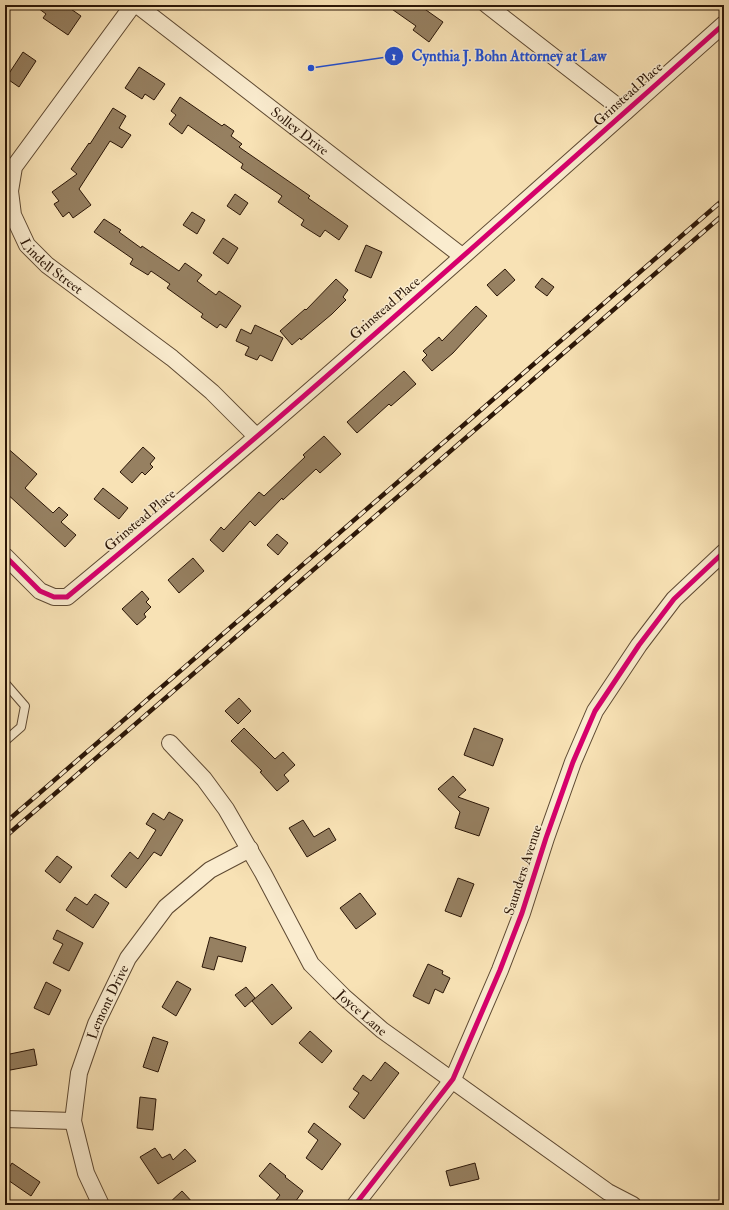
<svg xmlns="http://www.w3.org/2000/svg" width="729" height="1210" font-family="'IM FELL Double Pica',serif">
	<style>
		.building { fill: #968061; stroke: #2b1607 }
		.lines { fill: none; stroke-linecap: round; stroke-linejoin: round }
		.service-casing { stroke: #5e4932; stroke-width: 10 }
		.minor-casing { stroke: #5e4932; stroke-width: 18 }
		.service { stroke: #faeccf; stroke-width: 8 }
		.minor { stroke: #faeccf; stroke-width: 16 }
		.rail-casing { stroke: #2b1607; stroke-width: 4.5 }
		.rail { stroke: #faeccf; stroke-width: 3; stroke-dasharray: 9; stroke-linecap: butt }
		.cycleway-casing { stroke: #faeccf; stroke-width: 8 }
		.cycleway { stroke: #d6006c; stroke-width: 5 }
		.labels { text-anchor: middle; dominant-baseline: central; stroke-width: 3; stroke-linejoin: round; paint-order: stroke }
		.street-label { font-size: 14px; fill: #2b1607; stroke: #faeccf }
		.leader { fill: none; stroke: #1d4ed8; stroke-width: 1.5 }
		.callout-dot { fill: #1d4ed8; stroke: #faeccf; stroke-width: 1.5 }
		.mark-label { font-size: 12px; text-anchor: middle; font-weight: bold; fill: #fff }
		.callout-label { font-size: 15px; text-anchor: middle; font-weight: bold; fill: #1d4ed8; stroke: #faeccf; stroke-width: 3; stroke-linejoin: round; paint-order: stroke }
	</style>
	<rect width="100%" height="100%" fill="#f8e2b5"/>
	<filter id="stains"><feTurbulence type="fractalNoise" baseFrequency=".005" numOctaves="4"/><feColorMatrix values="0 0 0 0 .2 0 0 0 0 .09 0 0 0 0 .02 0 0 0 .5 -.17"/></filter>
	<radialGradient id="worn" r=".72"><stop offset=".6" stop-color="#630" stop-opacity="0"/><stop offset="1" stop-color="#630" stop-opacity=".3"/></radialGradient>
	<path class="building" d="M34,5H65L81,16L68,35L43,18L46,14Z
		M386,5H419L443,22L429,42L413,30L416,26Z
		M23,52L36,61L19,87L6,78Z
		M139,67L165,84L154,100L145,94L142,99L125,88Z
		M180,97L222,126L224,124L234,131L231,136L242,144L239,147L310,196L308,198L348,226L339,240L325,230L320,237L301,225L304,220L278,202L282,196L241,168L243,164L188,125L182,134L169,124L176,115L171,111Z
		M113,108L126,116L119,128L131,135L122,148L110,141L79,189L91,205L73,218L69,212L63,217L54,204L59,201L52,192L77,174L71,169L89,143L90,144Z
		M235,194L248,203L240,215L227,206Z
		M192,212L205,220L197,234L183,225Z
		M104,219L121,230L119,232L141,248L142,246L179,271L185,263L202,275L197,281L216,295L219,291L241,306L226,328L220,324L217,328L201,317L203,314L167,288L170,284L151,271L148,275L130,264L133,259L94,232Z
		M223,238L238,248L228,264L213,253Z
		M366,245L382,252L371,278L355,271Z
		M505,269L515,280L497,296L487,285Z
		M542,278L554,287L547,296L535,287Z
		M336,279L348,290L343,297L346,300L332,314L301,340L300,338L292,345L280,331L305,309L306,310Z
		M476,306L487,316L453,353L432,371L422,360L427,355L423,351L439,337L442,341Z
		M255,325L283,338L272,361L260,355L257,360L245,355L249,347L236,341L241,329L251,334Z
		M404,371L416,384L391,406L389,404L357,433L347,422Z
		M324,436L341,454L320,473L316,469L283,500L282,498L255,526L250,521L223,552L210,540L221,527L224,530L259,492L264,496L305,457L303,455Z
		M5,446L37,474L25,488L53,513L59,507L68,515L61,522L76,535L65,547L5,492Z
		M143,447L155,458L150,464L153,467L145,475L142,472L132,483L120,472Z
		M103,488L128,508L119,519L94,499Z
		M277,534L288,543L278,555L267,545Z
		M193,558L204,571L179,593L168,580Z
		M142,591L149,599L146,602L151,607L144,614L146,617L137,625L122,609Z
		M239,698L251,711L238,724L225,711Z
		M244,728L275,759L283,752L295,765L284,775L289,781L277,791L260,772L262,771L231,741Z
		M474,728L503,739L493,766L464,755Z
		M453,776L466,790L458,797L489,808L479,836L455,828L460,812L438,789Z
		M169,812L183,820L161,856L154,852L126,888L111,876L130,852L138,859L156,830L146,824L153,813L164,820Z
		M303,820L314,837L329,828L336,840L307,857L289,828Z
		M57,856L72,867L60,883L45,871Z
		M458,878L474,884L461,917L445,911Z
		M360,893L376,914L356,929L340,908Z
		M95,894L109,903L93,928L66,910L75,897L87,905Z
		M57,930L83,943L69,971L53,963L63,944L53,939Z
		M210,937L246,947L242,962L218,956L214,970L202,967Z
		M428,964L443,971L442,974L450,978L443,993L435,989L429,1004L413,996Z
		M177,981L191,989L176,1016L162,1007Z
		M46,982L61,990L49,1015L34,1008Z
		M272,984L292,1008L272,1025L252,1001Z
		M246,987L255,998L245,1007L235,995Z
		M310,1031L332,1051L322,1063L299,1043Z
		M153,1037L168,1042L158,1072L143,1067Z
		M34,1049L37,1065L5,1071V1055Z
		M385,1062L399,1073L364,1119L349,1107L359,1093L353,1089L363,1075L371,1081Z
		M140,1097L156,1099L153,1130L137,1128Z
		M314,1123L341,1144L322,1170L306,1158L318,1140L308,1132Z
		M155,1148L162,1158L170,1154L173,1160L185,1149L196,1161L158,1184L140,1157Z
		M12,1163L40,1182L31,1196L5,1178V1174Z
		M270,1163L286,1176L285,1177L303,1191L293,1205H272L280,1195L259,1176Z
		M475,1163L479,1179L450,1186L446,1171Z
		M182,1191L195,1205H167Z"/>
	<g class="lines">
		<g class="service-casing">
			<path id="service" d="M5,683L25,706L21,727L5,741"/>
		</g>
		<g class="minor-casing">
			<g id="minor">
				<path id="s1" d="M133,5L14,167L10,191L13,215L27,245L47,265L172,358L212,392L256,436"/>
				<path id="s2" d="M137,5L462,256"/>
				<path d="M487,5L625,112"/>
				<path d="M5,556L40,591L54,597H67C291,412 507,217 724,24"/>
				<path id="s3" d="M170,743L204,779L226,809L263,873L311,964L344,997L382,1030L608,1192L633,1205"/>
				<path d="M5,1119L73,1121"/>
				<path id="s4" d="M101,1205L86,1173L73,1121L79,1073L96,1024L128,958L166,907L210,870L250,849"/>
				<path d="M355,1205L453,1079L500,970L522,913L546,838L573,762L595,711L639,645L674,599L724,552"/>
			</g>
		</g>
		<use href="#service" class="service"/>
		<use href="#minor" class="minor"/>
		<g class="rail-casing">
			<path id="rail" d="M5,823L724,199
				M5,837L724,214"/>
		</g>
		<use href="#rail" class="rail"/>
		<g class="cycleway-casing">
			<path id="cycleway" d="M5,556L40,591L54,597H67C291,412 507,217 724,24
				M355,1205L453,1079L500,970L522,913L546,838L573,762L595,711L639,645L674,599L724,552"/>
		</g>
		<use href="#cycleway" class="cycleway"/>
	</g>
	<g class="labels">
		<g class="street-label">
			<text transform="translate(628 94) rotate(-42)">Grinstead Place</text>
			<text stroke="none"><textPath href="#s2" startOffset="206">Solley Drive</textPath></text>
			<text stroke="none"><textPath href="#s1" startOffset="315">Lindell Street</textPath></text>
			<text transform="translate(385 308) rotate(-41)">Grinstead Place</text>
			<text transform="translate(140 520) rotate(-40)">Grinstead Place</text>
			<text transform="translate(523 870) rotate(-72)">Saunders Avenue</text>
			<text stroke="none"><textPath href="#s4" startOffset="214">Lemont Drive</textPath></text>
			<text stroke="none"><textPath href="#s3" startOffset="334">Joyce Lane</textPath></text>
		</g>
	</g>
	<path class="leader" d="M311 68L394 56"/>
	<g class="callout-dot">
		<circle cx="311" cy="68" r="4"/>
		<circle cx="394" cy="56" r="10"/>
	</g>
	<g class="mark-label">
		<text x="394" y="60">1</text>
	</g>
	<g class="callout-label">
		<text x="509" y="61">Cynthia J. Bohn Attorney at Law</text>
	</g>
	<rect width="729" height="1210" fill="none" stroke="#f8e2b5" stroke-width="20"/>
	<rect x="6" y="6" width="717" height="1198" fill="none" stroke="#2b1607" stroke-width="2"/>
	<rect x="10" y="10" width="709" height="1190" fill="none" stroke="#2b1607"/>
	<rect width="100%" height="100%" filter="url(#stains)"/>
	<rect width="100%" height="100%" fill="url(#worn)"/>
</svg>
